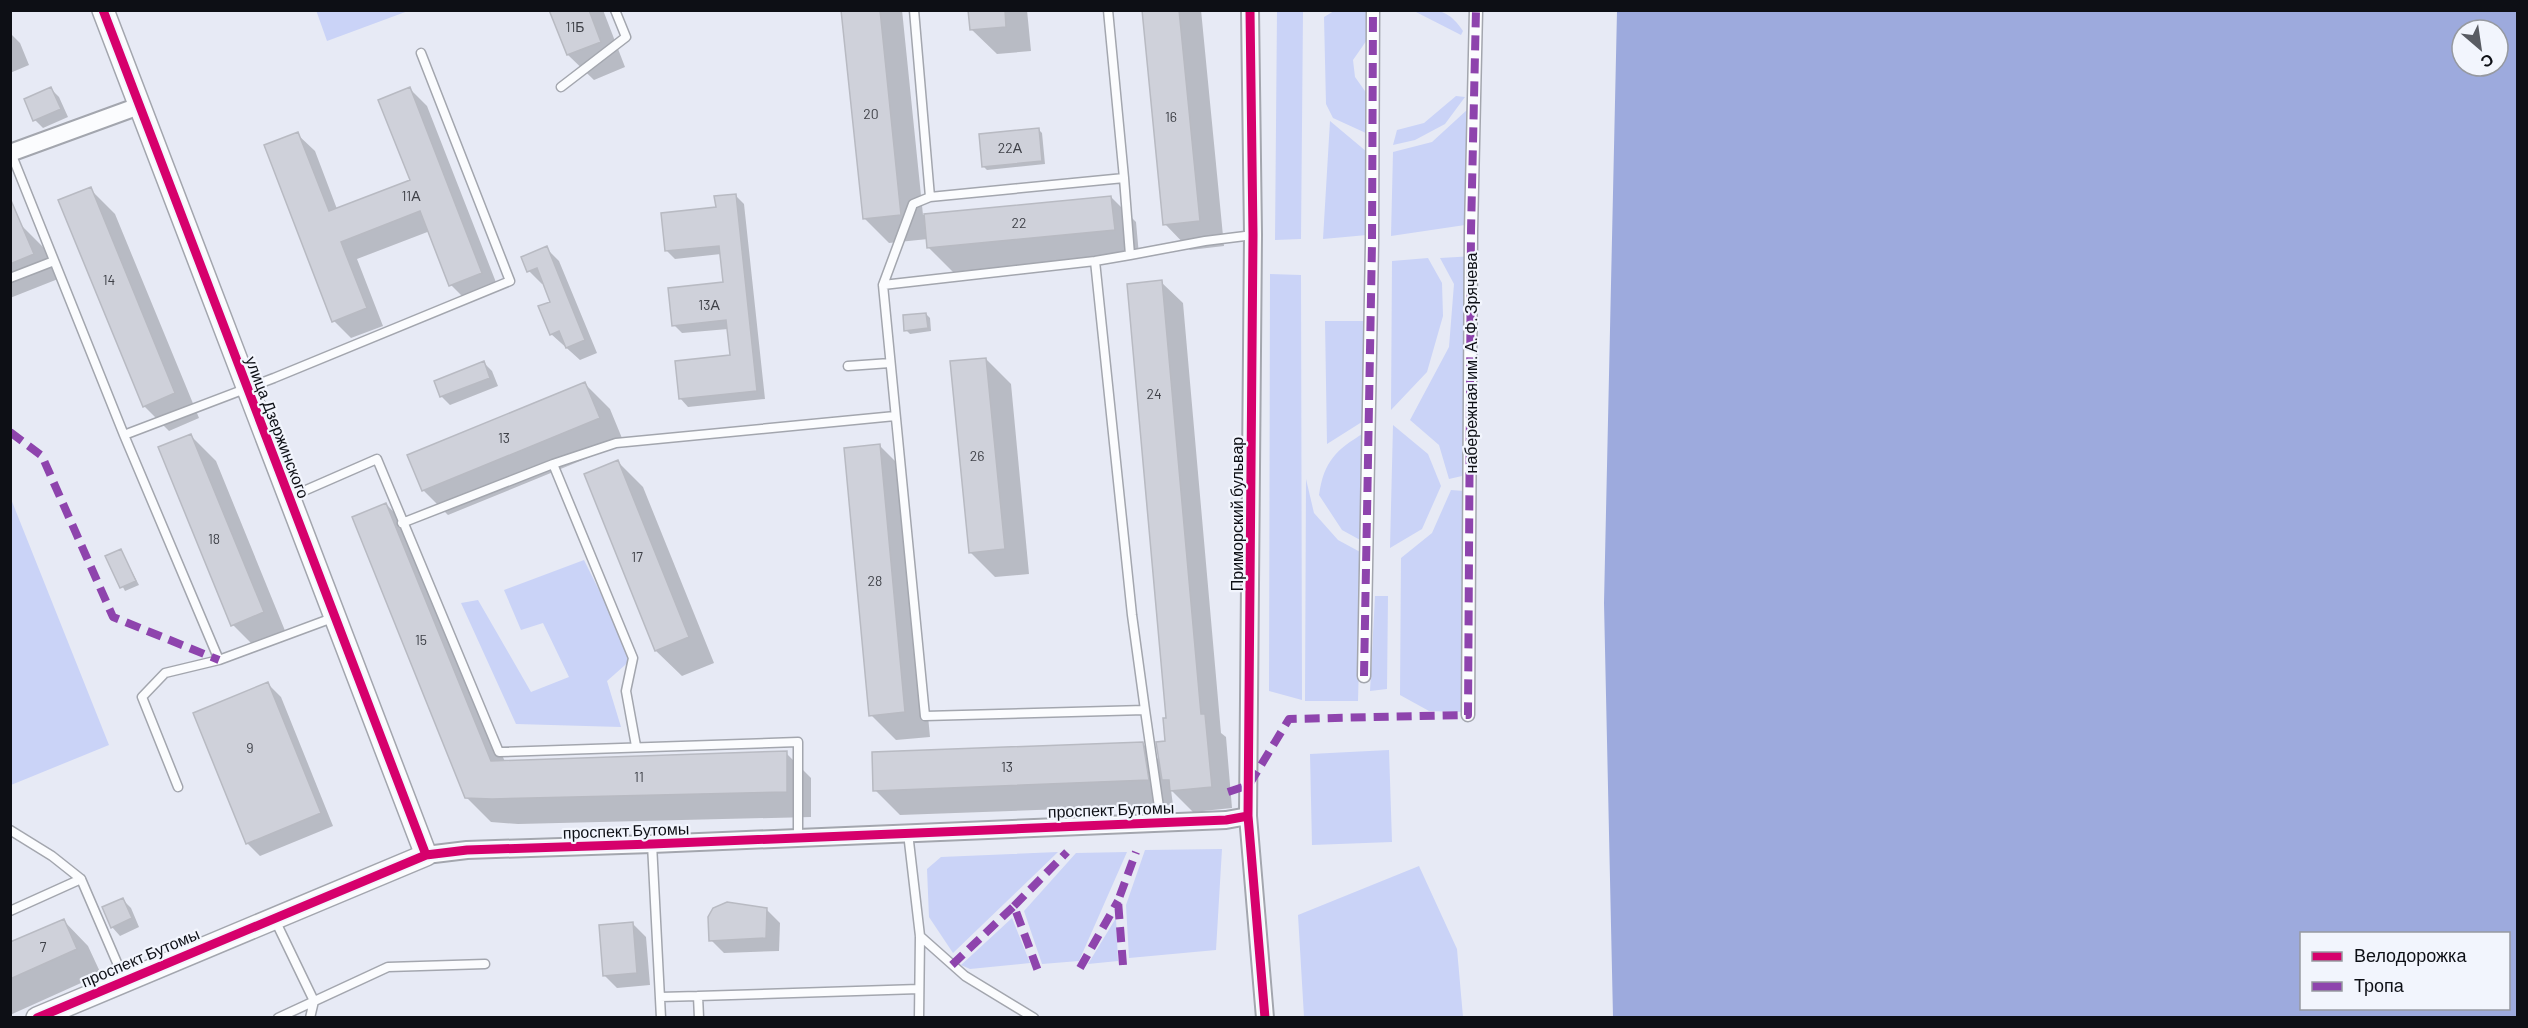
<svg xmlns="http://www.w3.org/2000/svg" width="2528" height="1028" font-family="Barlow,sans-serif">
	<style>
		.green { fill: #cad3f7 }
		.water { fill: #9daadd; fill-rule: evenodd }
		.shadow { fill: #0003 }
		.building { fill: #cfd1da; stroke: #b8bac2; stroke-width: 1.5 }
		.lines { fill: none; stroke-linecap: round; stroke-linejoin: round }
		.service-casing { stroke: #a3a6ae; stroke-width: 11 }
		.pedestrian-casing { stroke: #a3a6ae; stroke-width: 15 }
		.minor-casing { stroke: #a3a6ae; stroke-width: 20 }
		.tertiary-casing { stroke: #a3a6ae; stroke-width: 24 }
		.service { stroke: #fbfcfe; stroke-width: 8 }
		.pedestrian { stroke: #fbfcfe; stroke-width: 12 }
		.minor { stroke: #fbfcfe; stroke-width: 16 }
		.tertiary { stroke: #fbfcfe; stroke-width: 21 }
		.quiet { stroke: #8e44ad; stroke-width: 8; stroke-dasharray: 15 8; stroke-linecap: butt }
		.cycleway-casing { stroke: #f2f5fd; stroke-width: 13 }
		.cycleway { stroke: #d6006c; stroke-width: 9 }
		.labels { text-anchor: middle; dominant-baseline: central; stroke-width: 4.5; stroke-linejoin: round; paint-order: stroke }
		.number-label { font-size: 14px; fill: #3e4047 }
		.street-label { font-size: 16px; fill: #0d0f15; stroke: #f2f5fd }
	</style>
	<rect width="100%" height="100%" fill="#e7eaf5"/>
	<path class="green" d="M316,10H408V11L327,41Z
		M1277,11H1303L1301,239L1275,240Z
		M1334,11H1369V37L1353,60L1355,77L1370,98L1368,134L1333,118L1326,104L1324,17Z
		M1414,11C1439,10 1448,9 1463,31L1461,35Z
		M1456,96L1465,97L1445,124L1415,140L1393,145L1397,130L1424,123Z
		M1468,109L1465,225L1391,236L1393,152L1432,142Z
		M1330,121L1367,152V235L1323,239Z
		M1475,256L1473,444H1462V476L1449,479L1439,445L1410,420L1449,347L1454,284L1440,258Z
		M1428,258L1442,283L1443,316L1427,372L1391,410L1392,261Z
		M1270,274L1301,275L1302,700L1269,691Z
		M1325,321H1364L1365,420L1327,444Z
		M1393,425L1428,454L1441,486L1422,529L1390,548Z
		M1364,433L1362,541L1342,530L1319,495C1324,461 1336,450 1364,433Z
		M1306,479L1314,513L1338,540L1362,553L1358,701H1305Z
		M1451,490L1464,491L1462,712L1429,711L1400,695L1401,558L1432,533Z
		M11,499L109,745L11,785H10Z
		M584,560L633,658L607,681L621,727L516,724L461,603L478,600L531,692L569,677L543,623L521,630L504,590Z
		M1375,596H1388L1387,689L1370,691Z
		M1389,750L1392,842L1312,845L1310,754Z
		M1222,849L1216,950L1129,958L1126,905L1145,850Z
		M1058,852L953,953L929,917L927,869L941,857Z
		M1127,852L1079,961L1042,964L1024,911L1076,853Z
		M1419,866L1457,949L1463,1017H1304L1298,915Z
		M1012,918L1030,963L970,969L961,965Z
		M1116,918L1118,961L1088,964Z"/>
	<path class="water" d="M1617,11H2517V1017H1613L1604,603ZM2462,30H2498V66H2462ZM2302,934H2508V1008H2302Z"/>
	<path class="shadow" d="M551,10H603L625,67L594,80L568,55Z
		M842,10H902L923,215L1111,197L1136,222L1139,255L953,272L928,247V239L889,243L864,218Z
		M970,10H1027L1031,51L997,54L971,29Z
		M1144,10H1201L1224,246L1190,250L1165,224Z
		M10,33L20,43L29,65L10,73Z
		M51,89L59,97L68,117L43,128L35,120Z
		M410,89L427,106L499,290L468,302L451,285L430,231L357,259L383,326L351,338L334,321L297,134L315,151L337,209L411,180Z
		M1038,129L1042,133L1045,164L987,170L984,167Z
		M90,189L115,214L199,418L169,431L144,406Z
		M736,196L744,204L765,399L688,407L680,398L731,356L728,329L682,333L674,325L725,283L721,254L675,259L667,251Z
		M21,225L46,250L58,279L10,298V229Z
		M546,248L559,261L597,353L580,360L551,334L552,302L544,283L542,284L529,271Z
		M1161,282L1183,303L1221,733L1226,737L1232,808L1193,812L1171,790L1173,805L900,815L875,790L1143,744L1160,761L1167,743Z
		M926,314L930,318L931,331L910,334L906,330Z
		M986,359L1011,384L1029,574L995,577L970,552Z
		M484,363L492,371L498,386L450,405L441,396L436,381Z
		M585,384L610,409L624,443L448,515L423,490Z
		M191,436L216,461L288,638L258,650L233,625Z
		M880,446L905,471L930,737L896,740L871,715Z
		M618,462L643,487L714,663L682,676L656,651L586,475Z
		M386,504L411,530L505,762L786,753L811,778V817L518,824L491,822L466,797Z
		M121,551L139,585L125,591L107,557Z
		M268,684L281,697L333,826L260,856L247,843Z
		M123,900L131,908L139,927L120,936L112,927Z
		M767,910L780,923L779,951L724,953L711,940Z
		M63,920L88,946L101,974L10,1015V944Z
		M633,924L646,937L650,985L617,988L604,975Z"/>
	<path class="building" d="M549,10H589L601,42L567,55Z
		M841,10H880L901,215L863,219Z
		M968,10H1005L1006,27L970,30Z
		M1142,10H1179L1200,221L1163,225Z
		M51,87L61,109L33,121L24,99Z
		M410,87L482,273L449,286L420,211L341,242L367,308L332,322L264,145L298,132L329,211L410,180L378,100Z
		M1039,128L1042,161L982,167L979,134Z
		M91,187L175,393L143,407L58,200Z
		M736,194L757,391L679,399L675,361L730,355L726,320L672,326L668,288L723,282L719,246L665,251L661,213L716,207L714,196Z
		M1111,196L1115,230L927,248L924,214Z
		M10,198L34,254L10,264Z
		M547,246L585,340L566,348L559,331L550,335L538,306L550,302L537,268L527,272L521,257Z
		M1162,280L1201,714H1205L1212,787L1170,791L1169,780H1162L1156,742L1165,741L1163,718H1166L1127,284Z
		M926,313L928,328L904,331L903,315Z
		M986,358L1005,549L969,553L950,361Z
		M484,361L490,378L440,397L434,381Z
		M585,382L600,418L422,491L407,455Z
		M191,434L264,612L231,626L158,447Z
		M880,444L905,712L869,716L844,448Z
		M618,460L689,637L655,651L584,474Z
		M386,503L491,761L787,751V792L492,799L465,798L352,517Z
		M121,549L136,581L120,588L105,556Z
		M268,682L321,813L246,844L193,713Z
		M1143,742L1149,780L873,791L872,752Z
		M123,898L132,918L111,928L102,907Z
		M727,902L767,908L766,938L709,941L708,917L713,908Z
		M64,919L77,949L10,979V942Z
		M633,922L637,973L603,976L599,925Z"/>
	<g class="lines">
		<g class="service-casing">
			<path id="service" d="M914,10L930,197
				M1108,10L1124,178
				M561,87L626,37L615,10
				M11,153L124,435L219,660
				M1130,255L1095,261L883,285L925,716L1145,710L1161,821
				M1095,261L1132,615L1145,710
				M10,278L54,261
				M883,285L913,204L930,197L1124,178L1130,255L1205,241L1253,235
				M848,366L890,363
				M124,435L274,378L510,281L421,53
				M553,464L616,443L895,416
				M290,497L377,459L499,752L798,742V838
				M402,523L553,464L633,658L626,691L636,746
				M178,787L142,697L165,673L219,660L335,617
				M10,830L52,856L81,879
				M908,833L920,936L919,1018
				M652,844L661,1018
				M10,911L81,879L124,979
				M274,918L314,1001L310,1018
				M920,936L965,976L1034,1018
				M660,997L698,996
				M278,1018L388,967L485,964
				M699,1018L698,996L919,989"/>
		</g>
		<g class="pedestrian-casing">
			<path id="pedestrian" d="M1364,676L1372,243L1373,10
				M1468,715L1471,231L1476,10"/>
		</g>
		<g class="minor-casing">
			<path id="minor" d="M1250,10L1253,235L1248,816L1265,1018
				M10,153L139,106
				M426,855L467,850L652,844L1226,820L1248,816"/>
		</g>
		<g class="tertiary-casing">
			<path id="tertiary" d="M37,1018L426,855L103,10"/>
		</g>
		<use href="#service" class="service"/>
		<use href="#pedestrian" class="pedestrian"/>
		<use href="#minor" class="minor"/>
		<use href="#tertiary" class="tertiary"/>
		<path class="quiet" d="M10,432L42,456L113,617L219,660
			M1364,676L1372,243L1373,10
			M1228,792L1249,785L1289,719L1468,715L1471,231L1476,10
			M1014,906L1067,852
			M952,965L1014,906L1038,971
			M1123,965L1118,901L1136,852
			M1080,968L1118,901"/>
		<g class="cycleway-casing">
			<path id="cycleway" d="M103,10L426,855
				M1250,10L1253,235L1248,816L1265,1018
				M37,1018L426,855L467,850L652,844L1226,820L1248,816"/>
		</g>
		<use href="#cycleway" class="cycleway"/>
	</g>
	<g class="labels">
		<g class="number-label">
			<text x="575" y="26">11Б</text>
			<text x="871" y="113">20</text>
			<text x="1171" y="116">16</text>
			<text x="1010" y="147">22А</text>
			<text x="411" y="195">11А</text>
			<text x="1019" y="222">22</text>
			<text x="109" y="279">14</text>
			<text x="709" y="304">13А</text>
			<text x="1154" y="393">24</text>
			<text x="504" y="437">13</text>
			<text x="977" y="455">26</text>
			<text x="214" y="538">18</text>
			<text x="637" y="556">17</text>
			<text x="875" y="580">28</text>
			<text x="421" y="639">15</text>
			<text x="250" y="747">9</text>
			<text x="1007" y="766">13</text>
			<text x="639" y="776">11</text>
			<text x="43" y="946">7</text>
		</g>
		<g class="street-label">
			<text transform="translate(1470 363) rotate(-90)">набережная им. А. Ф. Зрячева</text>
			<text transform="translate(278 427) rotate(69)">улица Дзержинского</text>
			<text transform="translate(1236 514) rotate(-90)">Приморский бульвар</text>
			<text transform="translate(1111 809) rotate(-2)">проспект Бутомы</text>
			<text transform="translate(626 830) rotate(-2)">проспект Бутомы</text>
			<text transform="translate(140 957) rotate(-23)">проспект Бутомы</text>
		</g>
	</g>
	<rect width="2528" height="1028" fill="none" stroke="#0d0f15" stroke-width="24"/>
	<rect x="2300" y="932" width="210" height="78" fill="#f2f5fd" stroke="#9699a0" stroke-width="1.5"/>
	<rect x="2312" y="952" width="30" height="9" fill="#d6006c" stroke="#9699a0" stroke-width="1.5"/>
	<text x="2354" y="962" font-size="18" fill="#0d0f15">Велодорожка</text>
	<rect x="2312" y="982" width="30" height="9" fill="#8e44ad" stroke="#9699a0" stroke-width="1.5"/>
	<text x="2354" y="992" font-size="18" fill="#0d0f15">Тропа</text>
	<g transform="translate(2480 48) rotate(151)"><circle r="28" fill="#f2f5fd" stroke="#9699a0" stroke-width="1.5"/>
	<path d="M0-4.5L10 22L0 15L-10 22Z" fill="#595c63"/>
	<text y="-9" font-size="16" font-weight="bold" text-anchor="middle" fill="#0d0f15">С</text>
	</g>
</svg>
